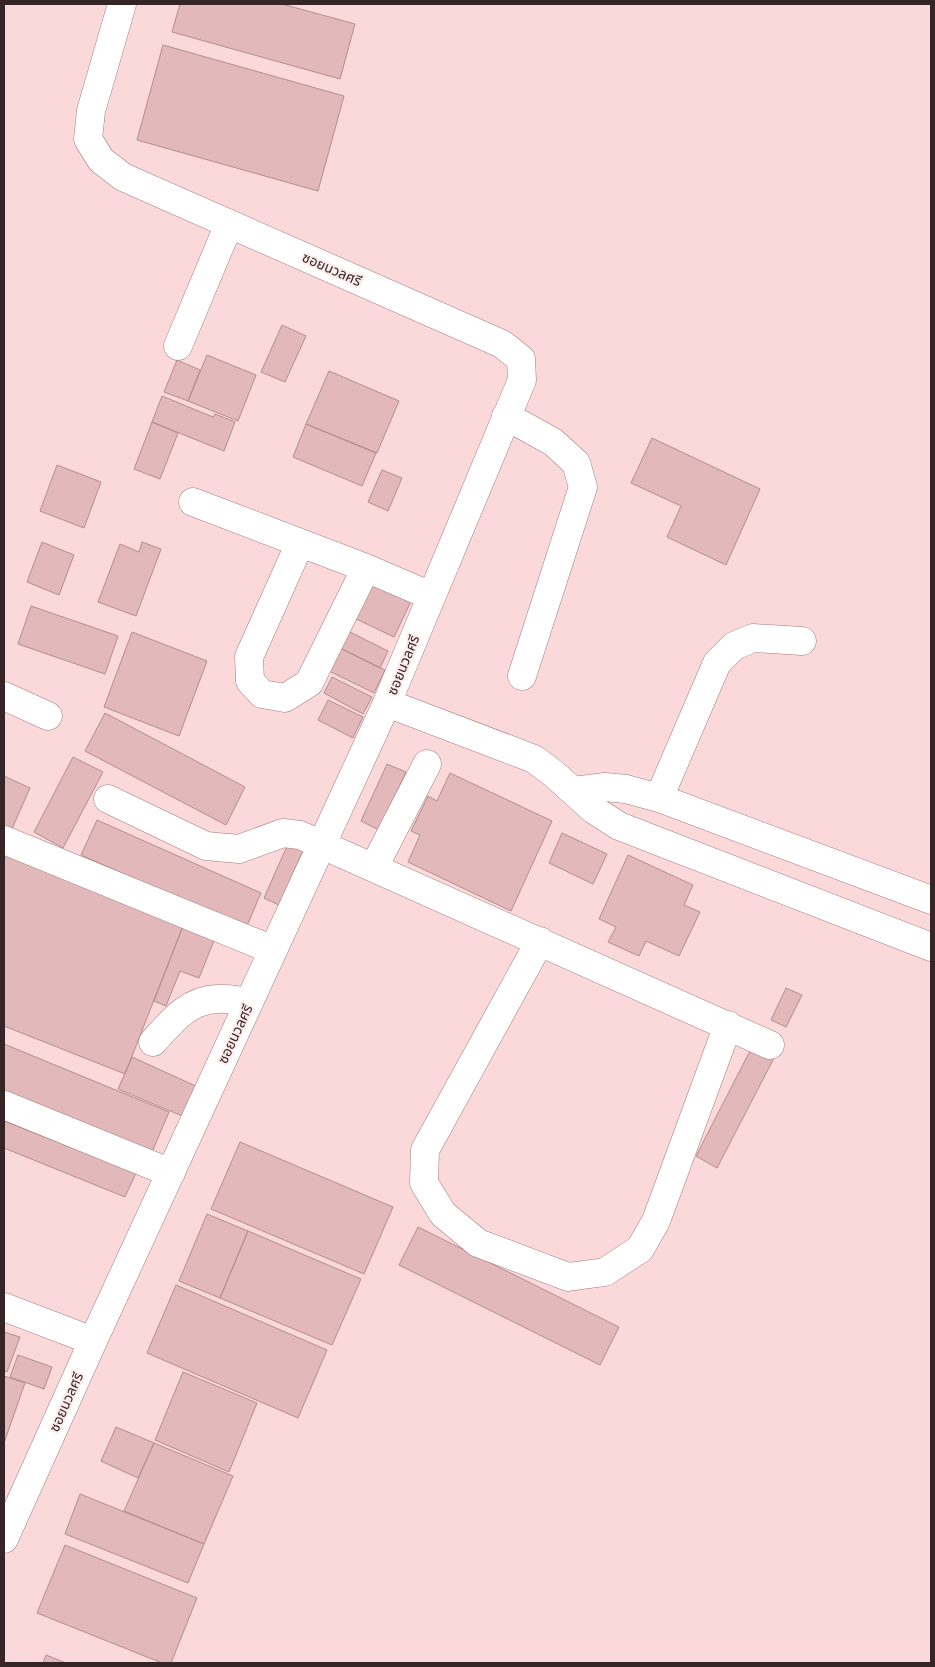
<svg xmlns="http://www.w3.org/2000/svg" width="935" height="1667" font-family="'DejaVu Sans','Noto Sans Thai',sans-serif">
	<style>
		.building { fill: #e2b8ba; stroke: #b48d8e }
		.lines { fill: none; stroke-linecap: round; stroke-linejoin: round }
		.minor-casing { stroke: #a27b7d; stroke-width: 29 }
		.minor { stroke: #fff; stroke-width: 28 }
		.labels { text-anchor: middle; dominant-baseline: central; stroke-width: 4; stroke-linejoin: round; paint-order: stroke }
		.street-label { font-size: 14px; fill: #352526; stroke: #fcebeb }
	</style>
	<rect width="100%" height="100%" fill="#fbd9da"/>
	<path class="building" d="M180,4H282L355,24L340,79L172,32Z
		M163,45L344,96L318,191L137,140Z
		M282,325L306,336L285,382L261,372Z
		M207,355L256,375L238,421L188,401Z
		M177,360L200,370L188,401L164,392Z
		M329,371L399,401L377,453L306,424Z
		M162,396L213,417L215,414L235,422L224,451L152,422Z
		M152,422L178,433L160,479L134,469Z
		M306,424L376,453L362,486L293,457Z
		M652,438L760,489L726,565L667,537L681,506L631,483Z
		M57,465L101,482L84,528L40,511Z
		M382,470L402,478L388,511L368,502Z
		M42,542L74,555L59,595L27,582Z
		M142,542L161,549L136,616L98,602L120,544L139,552Z
		M368,575L413,597L394,637L348,615Z
		M31,606L118,636L105,674L18,644Z
		M348,631L388,651L380,668L340,648Z
		M132,632L207,661L179,736L104,707Z
		M338,647L385,670L374,693L327,670Z
		M332,677L372,697L363,714L324,693Z
		M328,700L363,717L353,738L318,720Z
		M105,713L245,787L226,825L85,751Z
		M73,757L103,772L63,848L34,832Z
		M387,764L406,772L379,830L361,821Z
		M450,773L552,821L511,911L408,862L420,835L411,831L428,796L437,801Z
		M4,776L30,788L8,838L4,836Z
		M97,820L261,893L246,928L81,855Z
		M562,833L607,854L593,884L549,863Z
		M291,837L306,844L279,905L264,898Z
		M4,854L183,926L125,1074L4,1026Z
		M628,855L693,885L684,905L700,912L679,956L646,941L639,956L608,942L616,927L599,919Z
		M183,926L215,938L199,978L180,971L166,1006L154,1001Z
		M786,988L802,995L786,1027L771,1020Z
		M4,1044L169,1112L152,1152L4,1091Z
		M752,1047L774,1058L717,1168L696,1156Z
		M132,1057L200,1088L187,1118L118,1089Z
		M4,1121L136,1173L125,1197L4,1148Z
		M240,1142L393,1207L364,1274L211,1209Z
		M207,1214L248,1231L220,1298L179,1281Z
		M418,1227L619,1327L600,1365L399,1265Z
		M248,1231L361,1279L332,1345L220,1298Z
		M176,1285L327,1350L298,1418L147,1353Z
		M4,1332L20,1337L7,1372L4,1371Z
		M18,1355L52,1367L44,1389L10,1377Z
		M183,1372L257,1403L229,1472L155,1440Z
		M4,1376L25,1383L4,1443Z
		M116,1427L154,1443L138,1478L101,1461Z
		M154,1443L233,1476L204,1544L124,1511Z
		M80,1494L204,1544L188,1583L65,1534Z
		M65,1545L197,1598L171,1663H162L37,1613Z
		M46,1655L66,1663H43Z"/>
	<g class="lines">
		<g class="minor-casing">
			<path id="minor" d="M178,346L229,224
				M506,416L553,442L576,463L583,487L522,676
				M193,502L366,568L431,596
				M300,543L249,657L250,681L262,694L285,698L309,683L366,568
				M4,696L48,716
				M387,703L534,759L554,774L594,810L619,826L931,947
				M574,791L605,787L626,789L659,798L931,900
				M659,798L717,663L734,646L753,638L802,641
				M108,799L206,846L239,849L283,833L300,835L770,1045
				M4,840L273,950
				M374,867L427,764
				M540,941L425,1150L424,1183L443,1214L478,1243L568,1277L605,1272L640,1249L656,1221L728,1025
				M153,1042C171,1022 188,1000 217,999C228,998 239,1001 249,1002
				M4,1105L171,1173
				M4,1307L93,1341
				M4,1539L93,1341L387,703L522,380L521,359L502,344L123,177L101,160L88,139L91,111L122,4"/>
		</g>
		<use href="#minor" class="minor"/>
	</g>
	<g class="labels">
		<g class="street-label">
			<text transform="translate(332 269) rotate(24)">ซอยนวลศรี</text>
			<text transform="translate(403 665) rotate(-68)">ซอยนวลศรี</text>
			<text transform="translate(235 1034) rotate(-65)">ซอยนวลศรี</text>
			<text transform="translate(66 1402) rotate(-66)">ซอยนวลศรี</text>
		</g>
	</g>
	<rect width="935" height="1667" fill="none" stroke="#352526" stroke-width="10"/>
</svg>
